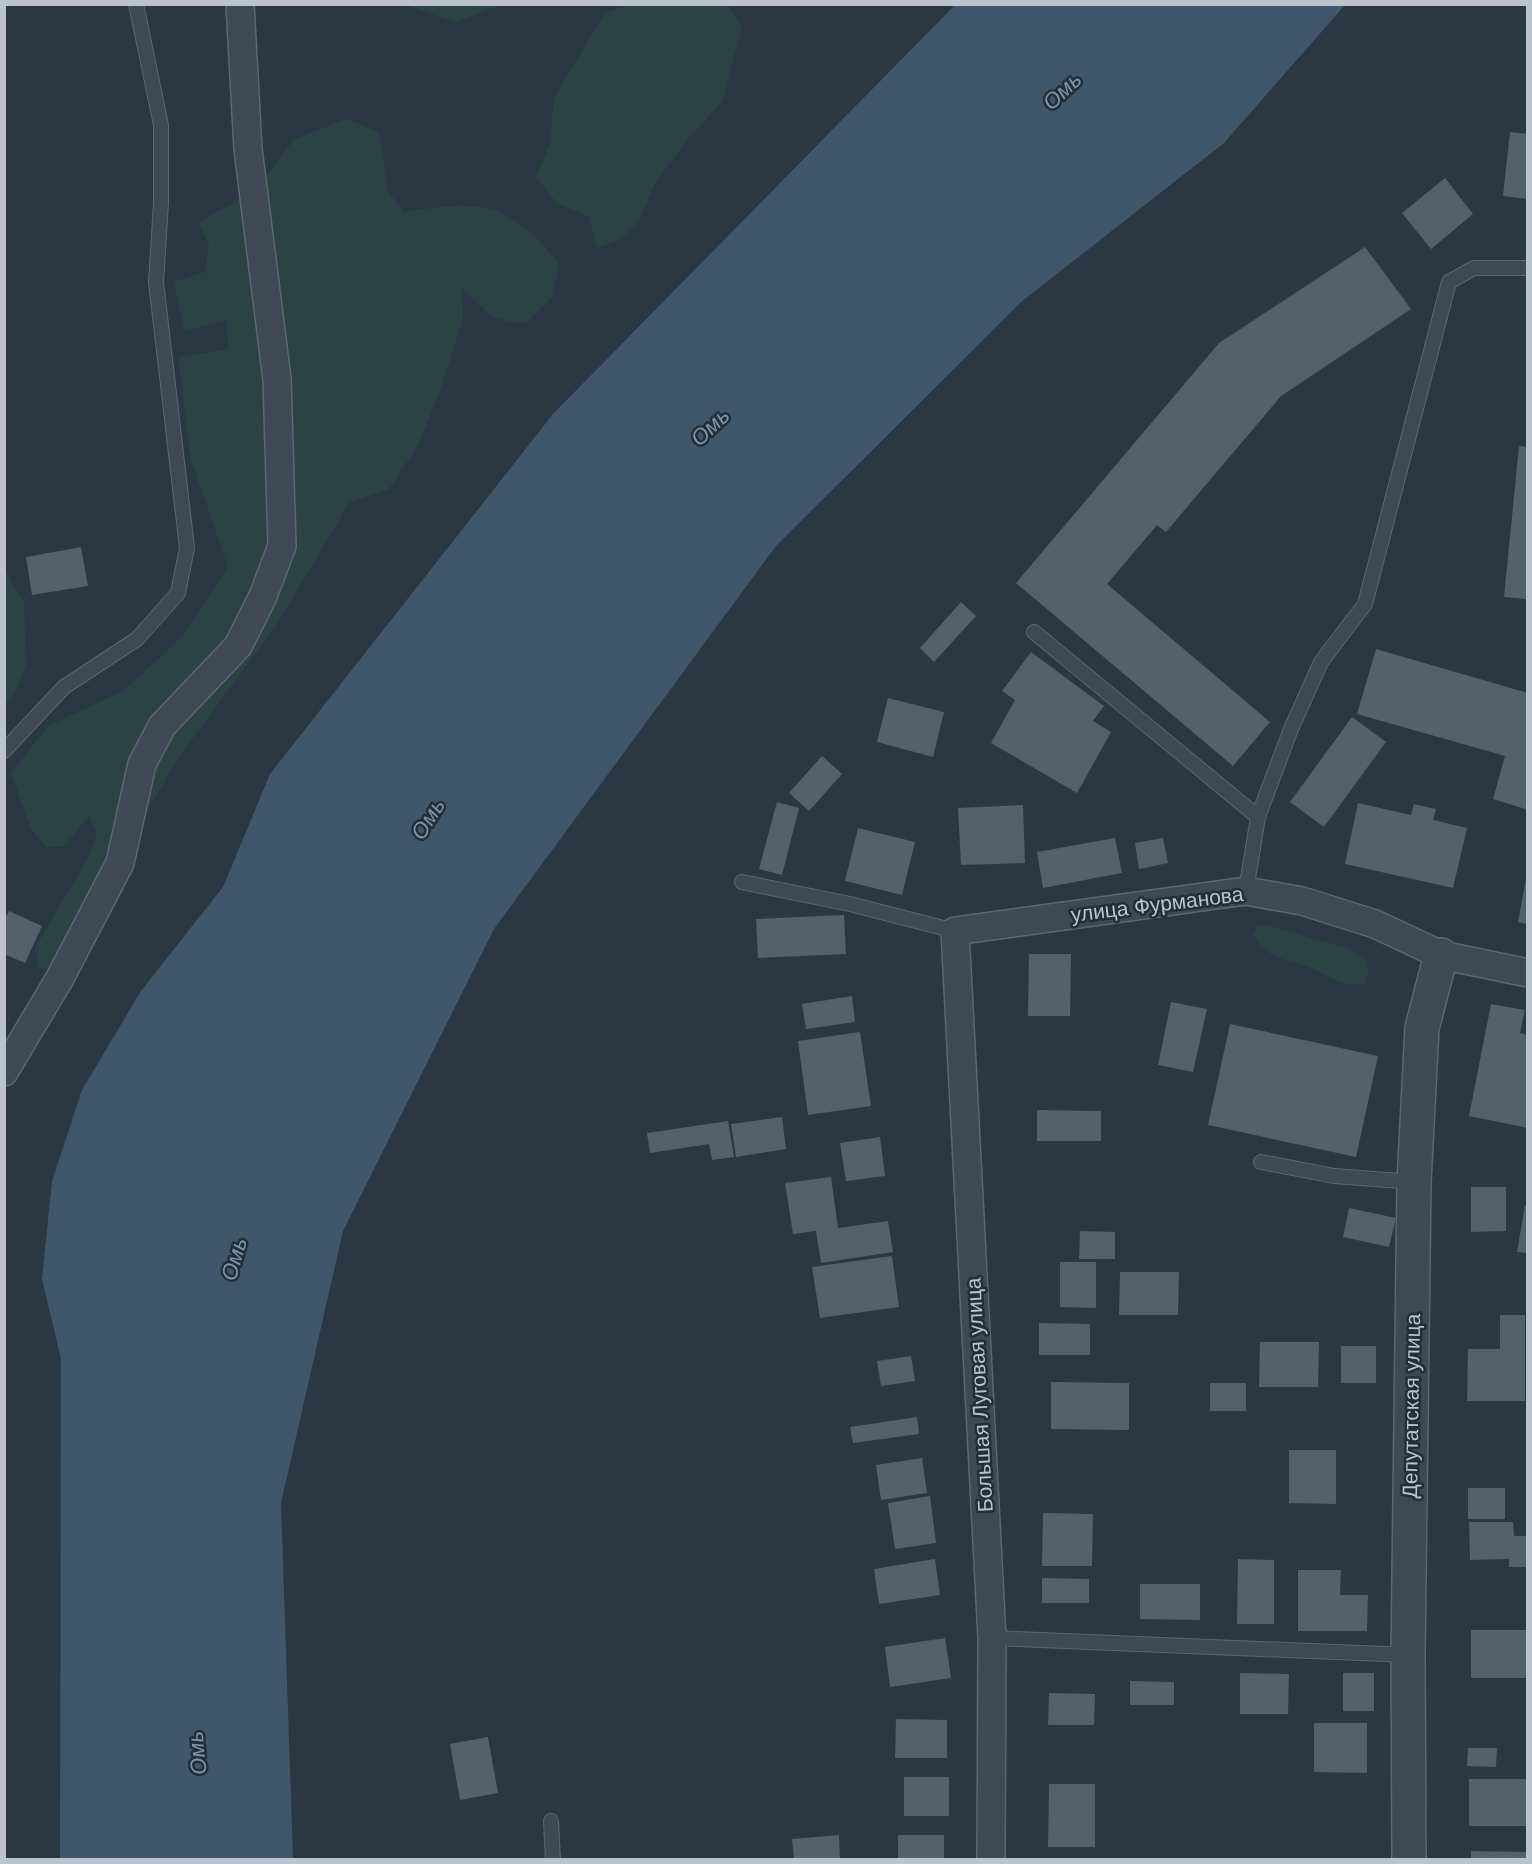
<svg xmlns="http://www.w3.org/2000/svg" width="1532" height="1864" font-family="Helvetica,sans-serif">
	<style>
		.green { fill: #2b4443 }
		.water { fill: #40576b }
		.building { fill: #53616d }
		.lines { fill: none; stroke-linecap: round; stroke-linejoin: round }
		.service-casing { stroke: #5c6770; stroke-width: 16 }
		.minor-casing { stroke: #5c6770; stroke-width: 30 }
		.tertiary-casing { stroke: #5c6770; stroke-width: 36 }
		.service { stroke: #3e4953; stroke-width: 14 }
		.minor { stroke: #3e4953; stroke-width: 27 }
		.tertiary { stroke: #3e4953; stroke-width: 33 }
		.labels { text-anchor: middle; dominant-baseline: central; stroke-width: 5; stroke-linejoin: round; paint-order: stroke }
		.street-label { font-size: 21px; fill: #bbc4cc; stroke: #222e38 }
		.water-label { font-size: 22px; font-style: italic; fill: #7e97ad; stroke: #222e38 }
	</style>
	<rect width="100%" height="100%" fill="#293843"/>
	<path class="green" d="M405,5V4L501,5L455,22Z
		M628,5H728L742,27L722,102L687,140L654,185L640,220L621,239L597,248L589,217L556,202L536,177L550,144L554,97L605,13Z
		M347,119L379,132L388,191L404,212C481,201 508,199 559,264L553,296L525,324L493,318L462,288L463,320L438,397L417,447L389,489L349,503L276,626L179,757L56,962L47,969L39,968L35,948L89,856L97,834L89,816L64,846L46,847L31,829L11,773L48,726L123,691L183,636L228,567L190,457L178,357L228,349L227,320L184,331L174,282L205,272L209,245L198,222L234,203L266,177L294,139Z
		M4,568L24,602L26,665L14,695L5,704Z
		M1258,925L1270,926L1350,949L1366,959L1369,971L1365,984C1343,988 1330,976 1311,968C1288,959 1264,959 1253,934Z"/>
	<path class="water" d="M955,5H1345L1224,143L1021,302L776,546L494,929L343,1231L281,1503L293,1859H60L61,1359L42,1279L52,1181L82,1090L141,991L223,887L270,774L553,414Z"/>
	<path class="building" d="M1510,132L1528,134V199L1503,196Z
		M1445,178L1473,214L1431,249L1402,213Z
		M1365,247L1411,309L1281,396L1166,532L1157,525L1107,584L1270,722L1233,766L1016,583L1219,343Z
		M1519,446L1528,447L1526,599L1504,597Z
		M81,547L88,586L32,595L26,557Z
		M961,602L976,616L934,662L920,648Z
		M1376,649L1528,693V810L1493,799L1505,756L1357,714Z
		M1031,652L1104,706L1093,721L1111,732L1077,793L991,743L1015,700L1002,691Z
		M888,698L944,712L933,757L877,742Z
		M1352,717L1386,742L1324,827L1290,802Z
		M822,756L842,774L809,811L789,793Z
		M777,802L799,808L782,875L759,869Z
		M1358,803L1411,815L1414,804L1436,809L1433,820L1467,828L1453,888L1345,864Z
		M1023,805L1025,863L961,865L958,808Z
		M858,828L915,842L902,895L845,881Z
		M1115,838L1122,873L1043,888L1037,852Z
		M1163,838L1168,863L1139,869L1135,843Z
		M1526,879H1528V924L1518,922Z
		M9,911L42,926L25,963L4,954V920Z
		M844,915L846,954L758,958L756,919Z
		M1029,954H1071L1070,1016H1028Z
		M852,996L855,1022L806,1029L802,1004Z
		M1171,1002L1207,1009L1193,1072L1158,1065Z
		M1491,1004L1525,1010L1520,1033L1528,1035V1128L1469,1116Z
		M1230,1024L1378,1056L1356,1157L1208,1125Z
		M860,1032L871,1106L808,1115L798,1041Z
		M1037,1110L1101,1111V1141H1037Z
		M782,1117L786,1149L736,1157L731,1124Z
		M728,1121L734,1157L712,1160L709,1144L650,1153L647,1133Z
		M880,1137L885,1176L846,1181L840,1143Z
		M831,1177L838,1228L888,1221L893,1252L821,1263L816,1231L793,1234L785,1183Z
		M1471,1187H1506V1231L1471,1232Z
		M1525,1205L1528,1206V1253L1517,1252Z
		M1349,1208L1396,1218L1389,1247L1343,1237Z
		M1080,1231L1115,1232V1259H1079Z
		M892,1256L899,1307L820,1318L812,1267Z
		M1060,1262H1096V1308L1060,1307Z
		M1120,1272H1179L1178,1315H1119Z
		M1500,1315H1525V1401H1467L1468,1349H1500Z
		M1039,1323L1090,1324V1355H1039Z
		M1260,1342H1319L1318,1387H1259Z
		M1341,1346H1376V1383H1341Z
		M911,1356L915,1381L881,1386L877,1361Z
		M1051,1382L1129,1383V1430L1051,1429Z
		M1210,1383H1246V1411H1210Z
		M917,1417L919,1434L853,1443L850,1427Z
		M1289,1450H1336V1504L1289,1503Z
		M922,1458L927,1493L881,1500L876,1465Z
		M1468,1488H1505V1519H1468Z
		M930,1496L936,1543L895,1549L888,1503Z
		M1043,1513L1093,1514L1092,1566H1042Z
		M1469,1522H1513L1514,1536H1528V1567H1509V1559L1470,1560Z
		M935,1559L940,1595L879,1604L874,1569Z
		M1238,1559L1274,1560V1624H1237Z
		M1298,1570H1341L1340,1595H1368L1367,1631H1298Z
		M1042,1578L1089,1579V1603H1042Z
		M1140,1584H1200V1620L1140,1619Z
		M1471,1630H1528V1678H1471Z
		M945,1638L951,1678L890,1687L885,1647Z
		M1240,1673L1289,1674L1288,1714H1240Z
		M1343,1673H1374V1711H1343Z
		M1130,1681L1174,1682V1705H1130Z
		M1049,1693L1095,1694L1094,1725H1048Z
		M896,1719L947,1720V1758H895Z
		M1314,1723H1367V1773L1314,1772Z
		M488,1737L498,1793L460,1800L450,1744Z
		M1468,1748H1497L1496,1767L1467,1766Z
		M904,1777H949V1816H904Z
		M1469,1779H1528V1826H1469Z
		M1049,1784H1095V1847H1048Z
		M839,1835L840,1860H794L792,1839Z
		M898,1835H944V1860H898Z
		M1471,1851L1528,1852V1860H1471Z"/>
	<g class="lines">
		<g class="service-casing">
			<path id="service" d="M1034,632L1258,817L1246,891
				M4,751L64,687L137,639L178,593L187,548L156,282L161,203V125L136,4
				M1258,817L1291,729L1321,662L1365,604L1449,282L1474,268H1528
				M742,882L850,904L955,931
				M1261,1162L1334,1176L1414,1182
				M992,1638L1408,1655
				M551,1821L553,1860"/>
		</g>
		<g class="minor-casing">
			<path id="minor" d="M4,1072L60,978L120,863L142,764L162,726L238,646L263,596L282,546L277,379L248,149L240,4
				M991,1860L992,1638L955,931L1246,891L1302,901L1375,924L1441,955L1528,973"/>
		</g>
		<g class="tertiary-casing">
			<path id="tertiary" d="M1409,1860L1408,1655L1414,1182L1422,1028L1441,955"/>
		</g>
		<use href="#service" class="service"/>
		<use href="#minor" class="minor"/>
		<use href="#tertiary" class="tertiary"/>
	</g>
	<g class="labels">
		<g class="street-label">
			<text transform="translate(1157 904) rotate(-7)">улица Фурманова</text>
			<text transform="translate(979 1395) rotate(-93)">Большая Луговая улица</text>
			<text transform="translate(1411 1406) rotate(-89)">Депутатская улица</text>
		</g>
		<g class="water-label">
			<text transform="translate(1062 91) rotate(-44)">Омь</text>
			<text transform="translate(710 427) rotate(-44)">Омь</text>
			<text transform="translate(428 819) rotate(-58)">Омь</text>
			<text transform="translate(234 1259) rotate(-74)">Омь</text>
			<text transform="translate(197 1753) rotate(-96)">Омь</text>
		</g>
	</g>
	<rect width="1532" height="1864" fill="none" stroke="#bbc4cc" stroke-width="12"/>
</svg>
